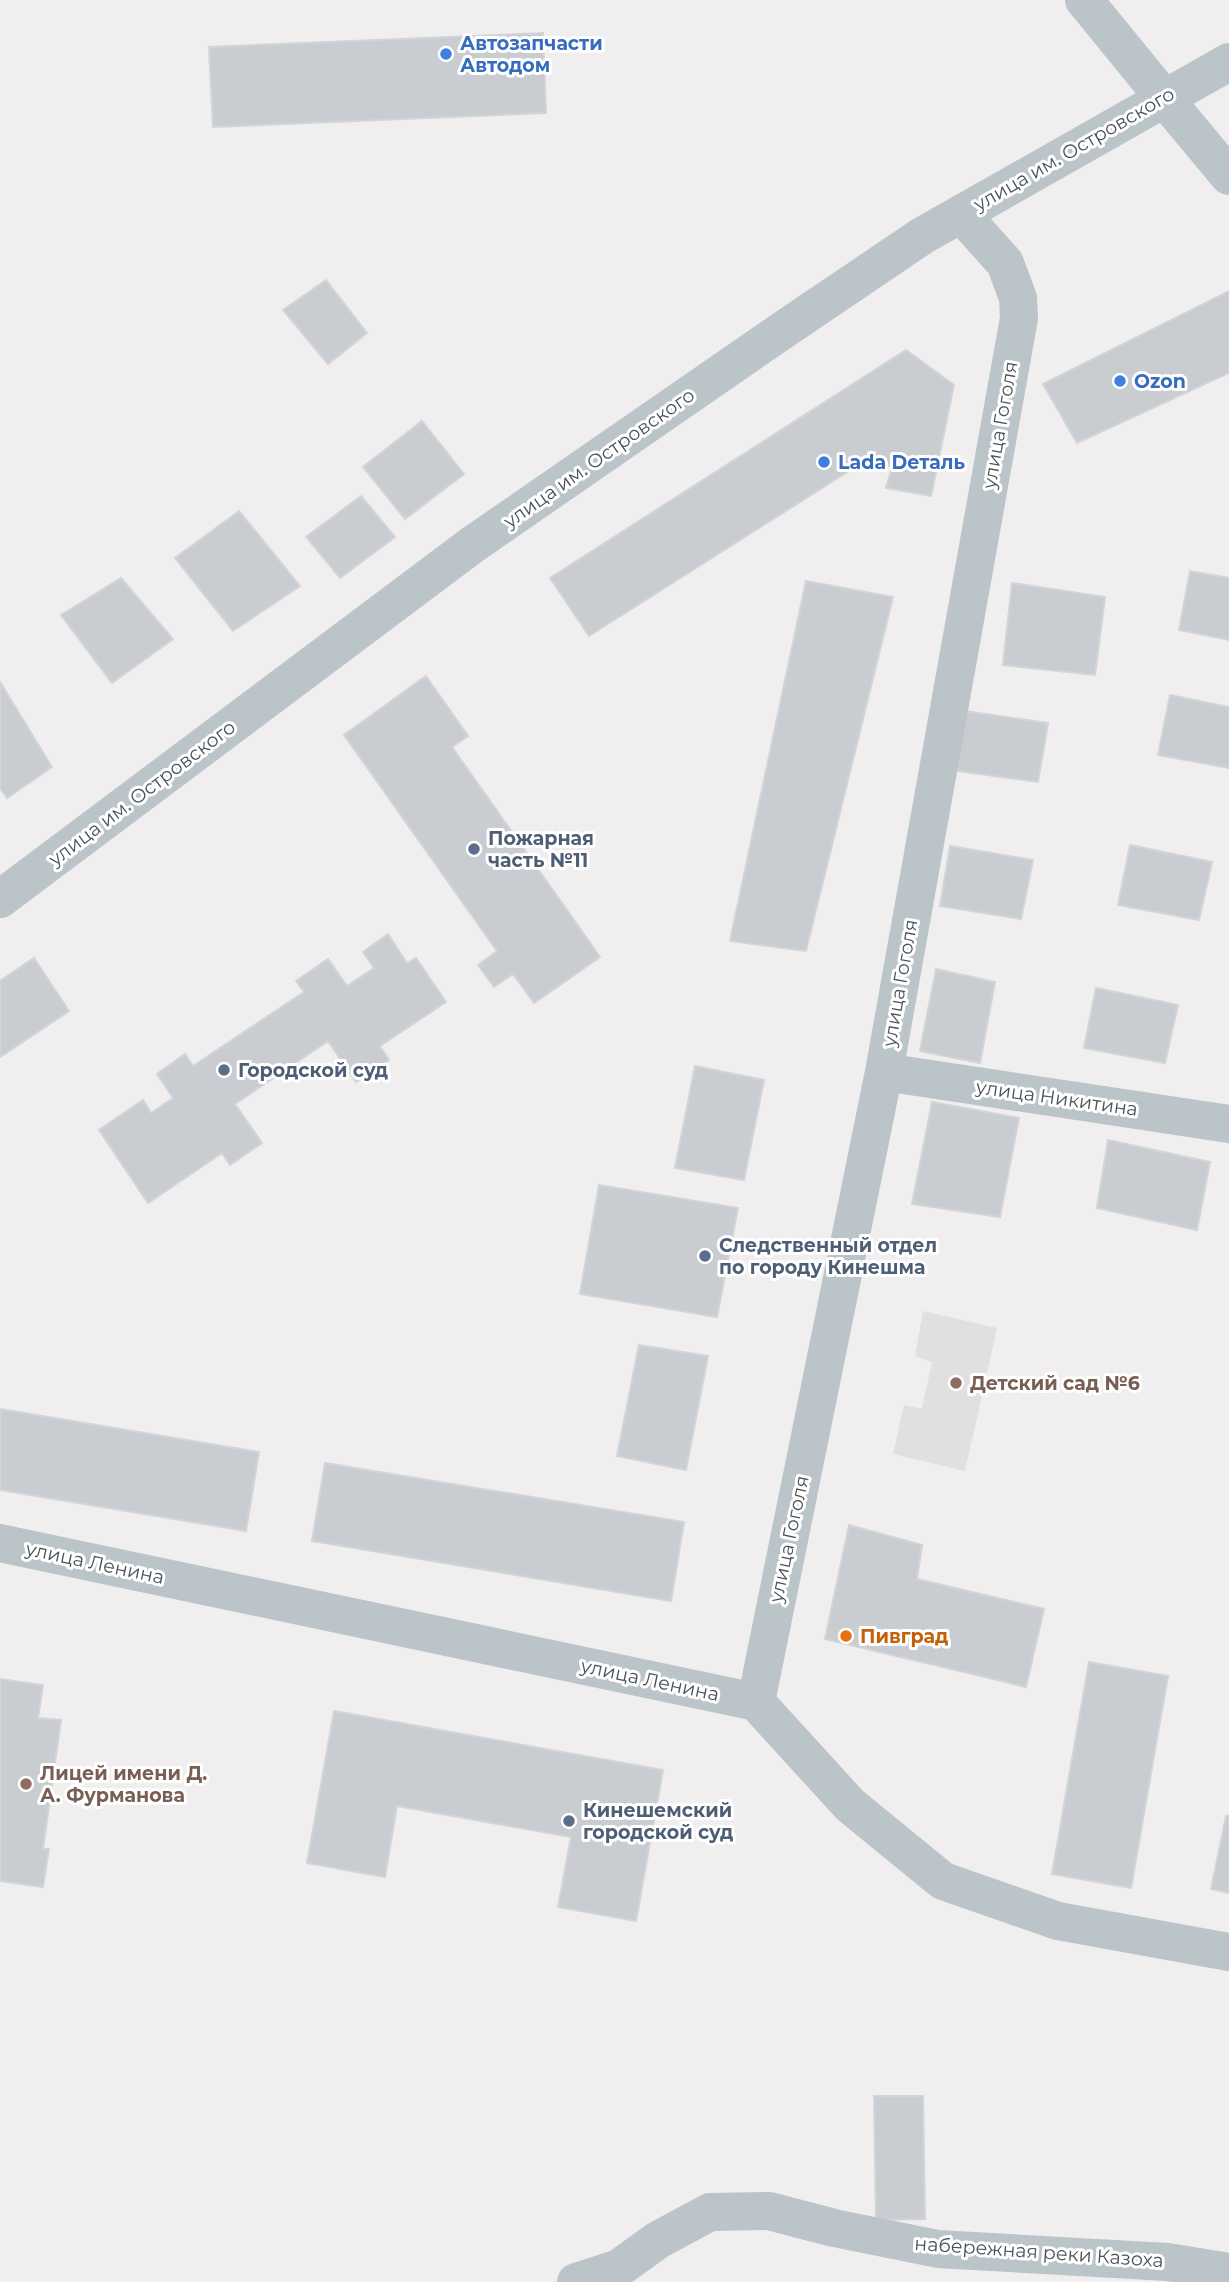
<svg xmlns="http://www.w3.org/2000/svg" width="1229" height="2282" font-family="Montserrat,sans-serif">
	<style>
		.education { fill: #e1dfdf }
		.building { fill: #c9ccd0; stroke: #d2d5d8; stroke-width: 2 }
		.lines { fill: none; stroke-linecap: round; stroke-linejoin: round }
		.minor { stroke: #bbc4c9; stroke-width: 38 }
		.tertiary { stroke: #bbc4c9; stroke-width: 38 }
		.shop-dot { fill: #3f7fe0; stroke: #fff; stroke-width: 2.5 }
		.service-dot { fill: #5c6f8a; stroke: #fff; stroke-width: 2.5 }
		.education-dot { fill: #8d6e63; stroke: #fff; stroke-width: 2.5 }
		.food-dot { fill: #e8710a; stroke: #fff; stroke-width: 2.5 }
		.labels { text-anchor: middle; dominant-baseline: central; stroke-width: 6; stroke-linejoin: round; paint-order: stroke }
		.shop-label { font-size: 19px; font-weight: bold; fill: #366cbe; stroke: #fff; text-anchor: start }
		.street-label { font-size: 19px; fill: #485359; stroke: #fff }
		.service-label { font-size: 19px; font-weight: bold; fill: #4e5e75; stroke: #fff; text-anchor: start }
		.education-label { font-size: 19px; font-weight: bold; fill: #785e54; stroke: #fff; text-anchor: start }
		.food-label { font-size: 19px; font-weight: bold; fill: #c56008; stroke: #fff; text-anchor: start }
	</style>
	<rect width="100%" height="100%" fill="#f0eeee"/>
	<path class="education" d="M923,1311L997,1328L965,1471L893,1454L904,1405L922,1409L932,1362L915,1356Z"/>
	<path class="building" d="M543,33L546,113L213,127L209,47Z
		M326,280L367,333L328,364L283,310Z
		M1229,291V373L1077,443L1043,384Z
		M906,350L954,385L931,496L886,488L892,467L871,457L589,636L550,578Z
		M422,421L464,474L405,519L363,467Z
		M361,496L395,537L340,578L306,537Z
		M239,511L300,586L233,631L175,558Z
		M1190,571L1229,578V640L1179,630Z
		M121,578L173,639L112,683L61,615Z
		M806,581L893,597L806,951L730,941Z
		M1012,583L1105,597L1095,675L1003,665Z
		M426,676L468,736L452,747L600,957L534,1003L513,974L494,987L478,965L497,951L344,735Z
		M0,682L52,767L7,798L0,788Z
		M1170,695L1229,707V768L1158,755Z
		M965,711L1048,723L1038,782L957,771Z
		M1130,845L1212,862L1199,920L1118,905Z
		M950,846L1033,860L1021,919L940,906Z
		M388,934L407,963L416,958L446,1002L380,1046L389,1060L356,1082L328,1041L235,1104L262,1143L230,1165L222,1153L148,1203L99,1130L143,1100L151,1113L173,1098L157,1074L185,1054L193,1066L304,992L296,981L328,959L347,986L374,968L363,952Z
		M34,958L69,1011L0,1057V981Z
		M936,969L995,982L980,1063L920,1051Z
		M1096,988L1178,1005L1165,1063L1084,1048Z
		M695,1066L764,1080L744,1180L675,1168Z
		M932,1102L1019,1118L1000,1217L912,1204Z
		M1108,1140L1210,1162L1197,1230L1097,1208Z
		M599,1185L738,1208L717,1317L580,1294Z
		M639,1345L708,1356L686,1470L617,1456Z
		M0,1409L259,1452L246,1531L0,1490Z
		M325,1463L684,1522L671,1601L312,1541Z
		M849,1525L922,1545L917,1579L1044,1609L1026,1687L825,1639Z
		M1089,1662L1168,1676L1131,1888L1052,1874Z
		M0,1679L43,1685L38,1718L61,1720L43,1849H49L43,1887L0,1881Z
		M334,1711L663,1770L636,1921L558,1907L571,1837L397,1806L385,1877L307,1863Z
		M1226,1816H1229V1893L1211,1889Z
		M874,2096H923L925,2219L876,2220Z"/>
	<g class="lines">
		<path class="minor" d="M1164,98L1229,176
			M884,1072L1229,1124
			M0,1543L756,1702L850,1805L943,1881L1058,1921L1229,1952
			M756,1702L884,1072L1019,318L1018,298L1005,263L961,214
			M576,2282L619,2268L658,2240L710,2212L769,2211L834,2228L938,2249L1168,2262L1229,2272"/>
		<path class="tertiary" d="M1084,0L1164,98
			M0,899L472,545L783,330L922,236L1229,62"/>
	</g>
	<g class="shop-dot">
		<circle cx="446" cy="54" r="7"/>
		<circle cx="1120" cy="381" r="7"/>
		<circle cx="824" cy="462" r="7"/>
	</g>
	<g class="service-dot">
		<circle cx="474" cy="849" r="7"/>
		<circle cx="224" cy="1070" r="7"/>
		<circle cx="705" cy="1256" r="7"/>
		<circle cx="569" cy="1821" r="7"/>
	</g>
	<g class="education-dot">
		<circle cx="956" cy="1383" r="7"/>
		<circle cx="26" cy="1784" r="7"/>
	</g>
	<circle class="food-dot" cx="846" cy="1636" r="7"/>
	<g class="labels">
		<g class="shop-label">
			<text x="460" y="43">Автозапчасти<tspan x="460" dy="22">Автодом</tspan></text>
			<text x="1134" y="381">Ozon</text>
			<text x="838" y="462">Lada Dеталь</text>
		</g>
		<g class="street-label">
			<text transform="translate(1074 149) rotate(-30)">улица им. Островского</text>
			<text transform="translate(1000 425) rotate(-80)">улица Гоголя</text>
			<text transform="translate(599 458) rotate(-35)">улица им. Островского</text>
			<text transform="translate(142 793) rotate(-37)">улица им. Островского</text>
			<text transform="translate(900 983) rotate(-80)">улица Гоголя</text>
			<text transform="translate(1057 1098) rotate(8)">улица Никитина</text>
			<text transform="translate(789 1539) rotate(-78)">улица Гоголя</text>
			<text transform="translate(95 1563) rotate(12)">улица Ленина</text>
			<text transform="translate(650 1680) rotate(12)">улица Ленина</text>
			<text transform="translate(1039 2252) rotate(4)">набережная реки Казоха</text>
		</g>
		<g class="service-label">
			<text x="488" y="838">Пожарная<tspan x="488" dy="22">часть №11</tspan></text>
			<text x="238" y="1070">Городской суд</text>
			<text x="719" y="1245">Следственный отдел<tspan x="719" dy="22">по городу Кинешма</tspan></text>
			<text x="583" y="1810">Кинешемский<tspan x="583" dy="22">городской суд</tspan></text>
		</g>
		<g class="education-label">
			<text x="970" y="1383">Детский сад №6</text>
			<text x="40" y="1773">Лицей имени Д.<tspan x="40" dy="22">А. Фурманова</tspan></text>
		</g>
		<g class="food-label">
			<text x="860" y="1636">Пивград</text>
		</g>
	</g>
</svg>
